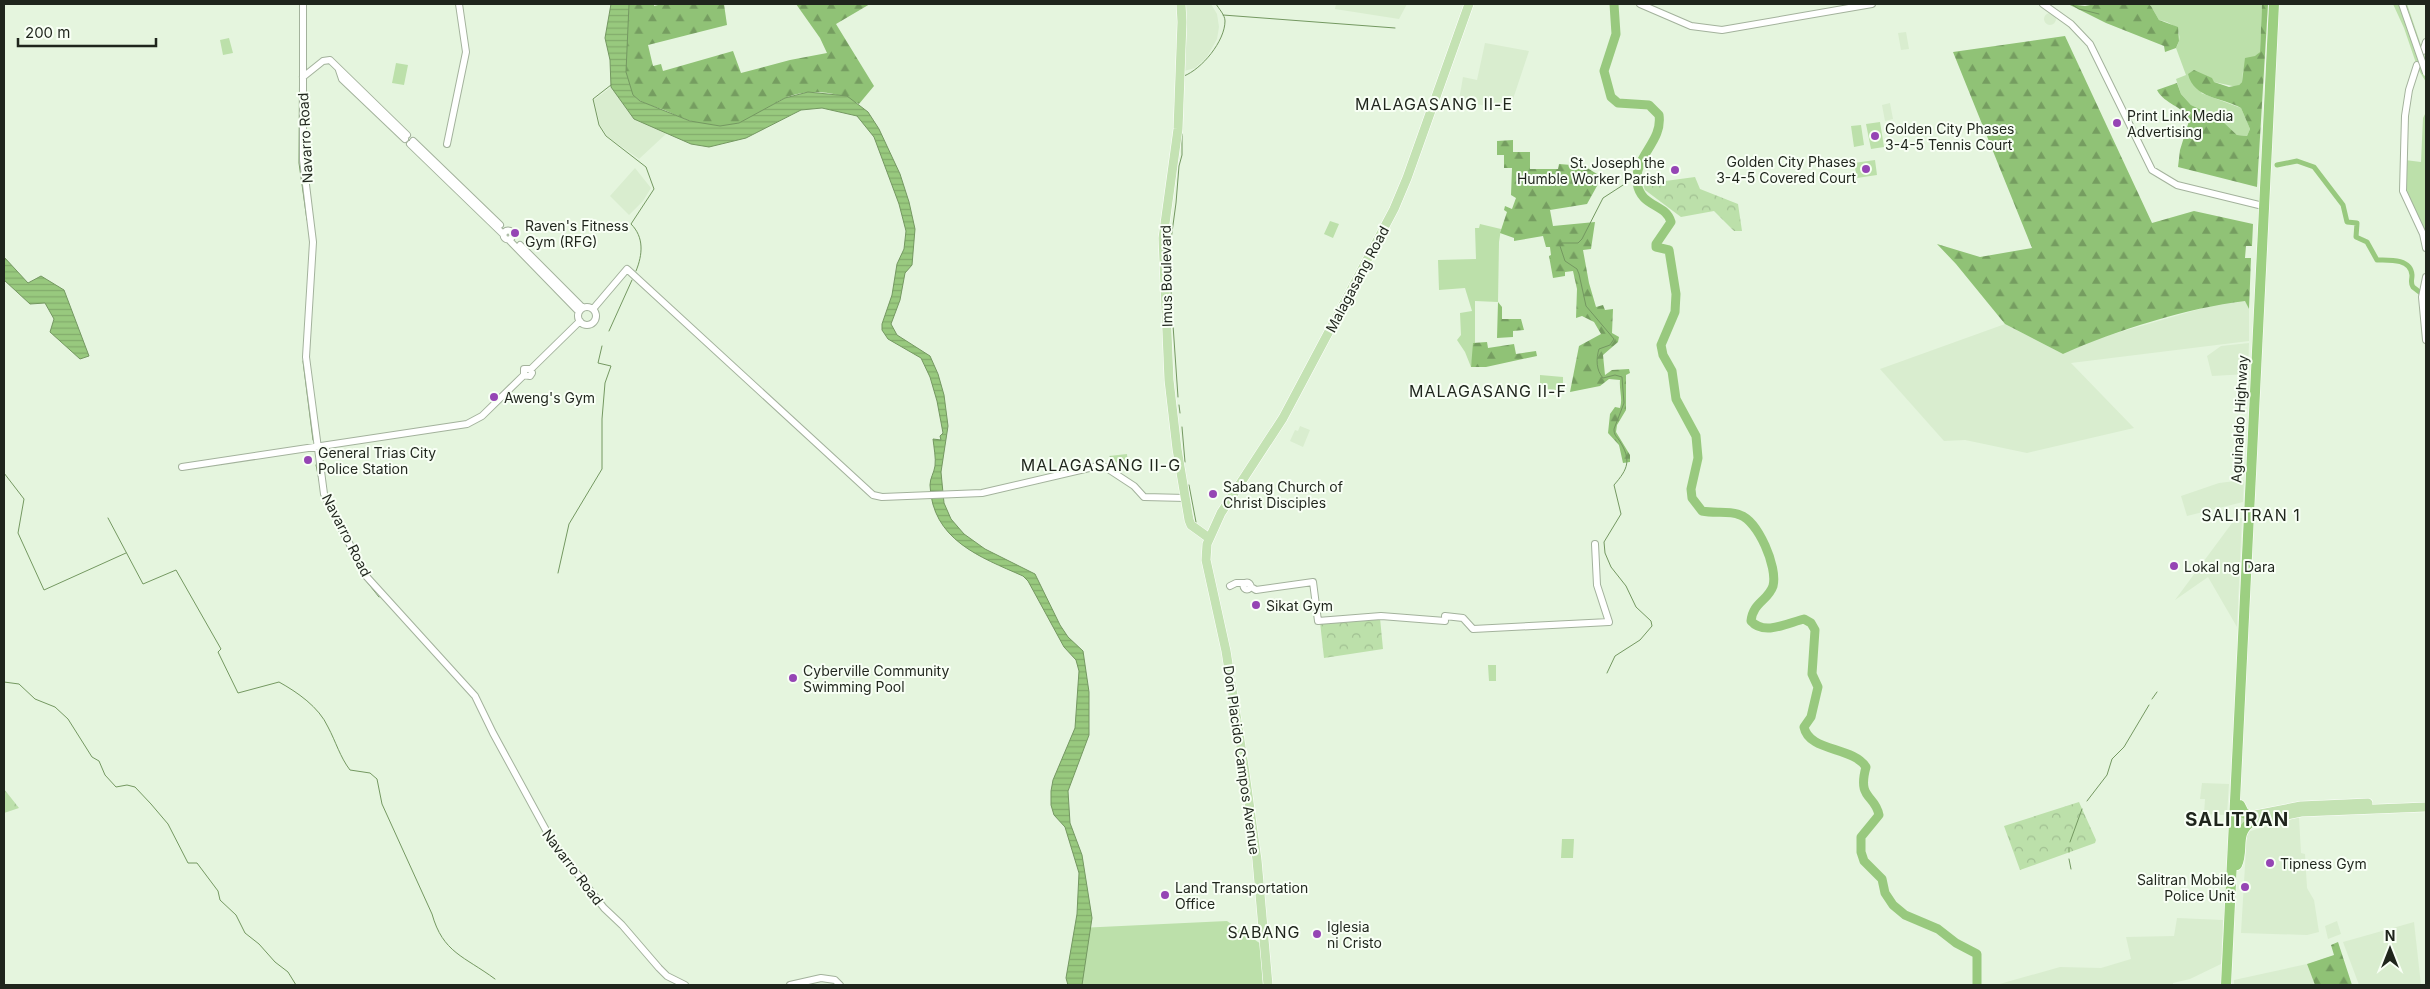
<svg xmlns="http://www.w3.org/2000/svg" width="2430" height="989" font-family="Inter,sans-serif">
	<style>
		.built { fill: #d9edcf }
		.grass { fill: #bce0aa }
		.forest { fill: url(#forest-firs) }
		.park { fill: url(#park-crowns) }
		.water { fill: url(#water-rules); stroke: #749861 }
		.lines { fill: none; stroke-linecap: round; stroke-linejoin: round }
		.stream { stroke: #749861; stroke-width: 1 }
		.canal { stroke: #98c97e; stroke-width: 5 }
		.river { stroke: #98c97e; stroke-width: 9 }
		.minor-casing { stroke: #a3b29c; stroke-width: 8 }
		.major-casing { stroke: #fff; stroke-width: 10 }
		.highway-casing { stroke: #fff; stroke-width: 11 }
		.minor { stroke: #fff; stroke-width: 6 }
		.major { stroke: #c4e2b3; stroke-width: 9 }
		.highway { stroke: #9ccf81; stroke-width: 10 }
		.minor-bridge-casing { stroke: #a3b29c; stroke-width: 8; stroke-linecap: butt }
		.minor-bridge { stroke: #fff; stroke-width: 6 }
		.poi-dot { fill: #9545b4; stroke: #f8fff5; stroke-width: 2 }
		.labels { text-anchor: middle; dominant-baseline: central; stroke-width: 4; stroke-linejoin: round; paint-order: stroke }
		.poi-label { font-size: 14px; fill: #1f251c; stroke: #f8fff5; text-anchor: start }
		.street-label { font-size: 14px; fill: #1f251c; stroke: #f8fff5 }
		.quarter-label { font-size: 16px; letter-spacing: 1px; fill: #1f251c; stroke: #f8fff5 }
		.district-label { font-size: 19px; font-weight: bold; letter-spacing: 1px; fill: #1f251c; stroke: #f8fff5 }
	</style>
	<defs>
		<pattern id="forest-firs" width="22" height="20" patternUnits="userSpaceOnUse" patternTransform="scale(1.25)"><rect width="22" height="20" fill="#90c276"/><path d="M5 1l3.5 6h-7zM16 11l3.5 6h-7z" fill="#759d60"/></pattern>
		<pattern id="park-crowns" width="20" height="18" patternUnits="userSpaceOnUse" patternTransform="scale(1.25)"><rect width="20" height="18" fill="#bce0aa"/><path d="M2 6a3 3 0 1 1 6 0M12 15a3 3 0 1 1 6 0" fill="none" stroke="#a1c092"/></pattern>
		<pattern id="water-rules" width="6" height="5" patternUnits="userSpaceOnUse" patternTransform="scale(1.25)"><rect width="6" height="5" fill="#98c97e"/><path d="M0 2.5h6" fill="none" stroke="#83ac6c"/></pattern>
	</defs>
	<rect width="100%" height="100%" fill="#e5f5de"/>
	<path class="built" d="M1184,4H1211L1217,14L1219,27L1217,39L1207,57L1195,68L1184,71L1187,29Z
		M1336,4H1407L1399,19L1335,9Z
		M2044 19a6 6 0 1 1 12 0a6 6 0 1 1-12 0Z
		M1906,32L1909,49L1901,50L1898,33Z
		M1485,43L1529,51L1509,111L1459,100L1463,77L1477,80Z
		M611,87L634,119L667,133L639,159L608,137L600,125L594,100Z
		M1890,103L1893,119L1885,121L1882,105Z
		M635,168L651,188L643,201L629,215L610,196Z
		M2245,300L2249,309V341L2071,363L2134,428L2027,453L1965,440L1944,441L1880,369L2005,324L2063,354L2096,339L2217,304Z
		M2249,343L2248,374L2212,376L2207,356L2221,346Z
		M1300,426L1310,430L1303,447L1290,441L1295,430L1298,431Z
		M2244,480L2243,502L2187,516L2181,496L2219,483Z
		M2242,518L2237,627L2208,577L2175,600L2235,519Z
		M2202,783L2229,784L2227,815L2204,814L2205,799H2200Z
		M2299,817L2301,853L2305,854L2307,888L2314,900L2319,932L2307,935L2241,933L2247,832Z
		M2177,918L2223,920L2221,964L2190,979L2173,983V985H1996L2060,967L2101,968L2131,959L2126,937L2174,936Z
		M2337,921L2341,934L2328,939L2325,926Z
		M2414,922L2421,985H2359L2343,942Z
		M2307,964L2315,985H2234V980Z"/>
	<path class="grass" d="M2148,4H2262L2260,52L2243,71L2242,82L2237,87L2214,82L2201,93L2241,108L2250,129L2247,136L2237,135L2219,118L2191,105L2181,94L2176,79L2186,75L2176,48C2185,32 2175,23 2159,20L2151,6Z
		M2393,4H2407L2426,60V82L2418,69L2404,28Z
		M229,38L233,53L223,55L220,40Z
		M396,63L408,65L404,85L392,83Z
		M2426,112V238L2405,192V160L2421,162L2423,118Z
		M1880,122L1884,147L1871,149L1866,124Z
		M1861,125L1864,145L1854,147L1851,126Z
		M1875,160L1877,175L1857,178L1854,163Z
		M1330,221L1339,224L1333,238L1324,234Z
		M1480,224L1501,229L1499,242L1498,302L1475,301V343L1471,367L1465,352L1457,340L1461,335L1460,313L1472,311L1465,288L1439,290L1438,260L1476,259L1475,228H1479Z
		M1540,375L1563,377V391L1540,388Z
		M1488,665H1496V681H1489Z
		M1562,839H1574L1573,858H1561Z
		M1227,921L1261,944L1263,985H1074L1079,928Z"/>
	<path class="forest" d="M629,4H654V6L662,4H724L727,25L648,45L653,66L661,64L663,71L733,51L741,73L790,60L827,53L820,38L796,4H870L836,24L874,86L859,104C836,90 803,87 779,101C766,108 753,118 739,123C717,131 689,122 669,112C659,107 644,105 635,97C618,80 628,26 629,4Z
		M2068,4L2085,6L2096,4H2148L2151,6L2159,20L2178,27L2179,41L2176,48L2165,52L2164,46L2106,23Z
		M2262,4H2268L2257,187L2178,167L2180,150L2189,121C2183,105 2165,105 2157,90L2177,83L2181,94L2191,105L2219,118L2237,135L2247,136L2250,129L2241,108C2222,97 2194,99 2188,74L2194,70L2212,78L2214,82L2229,87L2239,85L2242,82L2245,58L2255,56L2260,52Z
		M2065,36L2152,223L2194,211L2253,224L2252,246H2246L2245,258H2251L2249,309L2245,301C2187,308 2117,330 2063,354L2005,324L1956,264L1937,244L1980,257L2032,248L1953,52Z
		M1513,140V152H1530V169H1558L1559,164L1584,166L1602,177L1587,204L1550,210L1553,226L1595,222L1591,249L1583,250L1589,283L1596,307L1603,305L1605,310L1613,309L1612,333L1619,337L1618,342L1603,355L1605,375L1612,370L1629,369L1630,373L1626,375V410L1617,425L1616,432L1630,455V462L1623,463L1619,445L1608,433L1610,414L1615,407L1620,408C1623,399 1619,390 1620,380L1609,379L1600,386L1570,392L1579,346L1601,334L1594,322L1582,316L1576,318L1577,289L1573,271L1565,272V276L1553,278L1549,256L1551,255L1550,247H1546L1543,236L1514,241V238L1500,233L1507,212L1504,210L1505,206L1512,209L1516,198L1511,195L1512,168H1504V155H1497V141Z
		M1498,302L1502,307V319H1521L1524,330L1513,331V337L1497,338Z
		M1487,342L1488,348L1514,344L1516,354L1536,351L1537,356L1486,367H1471L1473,343Z
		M2338,942L2352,985H2315L2307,964L2334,955L2331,945Z"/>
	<path class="park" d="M1695,177L1700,189L1738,204L1742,231H1734L1714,211L1681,217L1645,190L1643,184Z
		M1127,454L1128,472L1109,456Z
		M1380,618L1383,649L1324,658L1320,622Z
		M4,789L19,808L4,813Z
		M2079,802L2096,840L2095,843L2020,870L2004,826Z"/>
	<path class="water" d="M611,4H629L626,72L633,95L640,101L690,121L720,126L739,123L785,98L808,92L847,96L868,112L879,129L900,174L909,202L915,229L912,265L905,273L900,300L891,324L897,335L930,356L938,374L944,395L948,426L941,472L943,493L944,503L951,519L964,534L985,549L1035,574L1060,625L1068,637L1083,651L1089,692V735L1068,791L1070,823L1082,855L1092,918L1082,985H1068L1066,978L1077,914L1079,873L1065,827L1054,815L1051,805V791L1053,780L1075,728L1079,671L1076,660L1064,647L1028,581L1023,576C980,557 932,540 930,485C930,478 934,473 935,466C936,458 934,448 933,439L941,440L940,436L943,433L937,401L930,377L921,358L888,339L882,330V324L892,295L897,264L904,249L906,231L899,204L874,137L857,116L822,108L801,110L746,138L709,147L691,144L634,119L611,87L610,60L605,38Z
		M4,257L28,283L41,276L64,290L89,356L80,359L50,332L54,319L45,303L30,304L4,280Z"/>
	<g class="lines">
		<path class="stream" d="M2071,4L2079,9L2099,14
			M300,7L299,163L307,220
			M1223,15L1395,28
			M1184,76C1202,69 1225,41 1225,21C1225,15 1219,9 1216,4
			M611,85L593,99L599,125L606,136L646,167L654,189L631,224C644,237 643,254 636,271
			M1171,294L1170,247L1176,203L1179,166L1182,155V134
			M1171,296L1178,397
			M609,331L632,280
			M303,361L313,440
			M1179,405L1180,413
			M1182,427L1185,462
			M316,465L320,484
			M4,473L24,499L18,533L44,590L126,553
			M1189,485L1196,522
			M329,511L343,539
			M108,518L143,584L176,570L221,649L218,652L238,693L279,682C297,692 319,707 328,727C336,742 340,757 350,770L370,773L377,779L382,804L432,914C443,953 464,956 495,979
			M558,573L569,524L602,469V419L605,383L611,366L598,363L602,346
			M367,582L379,597
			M1607,673L1615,656L1640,640L1652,626L1651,621L1636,607L1626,586L1611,567L1605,553L1604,542L1621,514L1614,485C1628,469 1632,460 1619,440C1616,436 1614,435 1614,429L1624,403L1622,377L1615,375L1603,378C1596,370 1596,359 1599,349L1610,345L1614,339L1586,306L1579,274L1577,269L1565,261L1560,246L1562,243H1578L1582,239L1603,198L1637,176
			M4,682L19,684L35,699L55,707L68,719L92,757L99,761L105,775L116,787L127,785L135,787L151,804L168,824L188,863H197L218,891L220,900L236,915L245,933L259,944L275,962L288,972L296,985
			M2152,699L2157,692
			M2087,801L2107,775L2112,759L2124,747L2149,705
			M2070,842L2082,809
			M2069,852V848
			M2069,859L2071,869"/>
		<path class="canal" d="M2277,165L2297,161L2314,167L2343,205L2347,222L2357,223L2356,237L2367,242L2377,260C2388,260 2411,258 2412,275C2412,281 2410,282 2413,287L2426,297"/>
		<path class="river" d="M1614,4L1616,34L1604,71L1611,97L1618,103L1649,105L1659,115C1663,142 1634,156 1637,183C1641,208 1666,203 1671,222L1656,244V247L1669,250L1676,294L1675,312L1661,345L1663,355L1672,371L1676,399L1696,436L1698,458L1691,489L1692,498L1702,511C1715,514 1728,510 1740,515C1758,521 1778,567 1773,586C1768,601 1753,602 1751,621C1764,636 1788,623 1804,619L1811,623L1815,630L1812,674L1818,687L1811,717L1804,727C1809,752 1852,746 1866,767C1857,800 1875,794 1879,815L1861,837V852L1864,861L1882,879L1885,893L1893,905L1905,915L1938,929L1956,943L1977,954V985"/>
		<g class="minor-casing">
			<path id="minor" d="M303,4V160L313,242L306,357L324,494L366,576L475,696L493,733L553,843L604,908L622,925L659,968L667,976L685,985
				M1640,4L1691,26L1722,30L1872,4
				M2043,4L2071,24L2090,44L2152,170L2177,185L2263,206
				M2423,51L2426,42
				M2417,65L2409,90L2405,116L2403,191L2423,234L2426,248
				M339,70L342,79L405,139
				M303,77L323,61L330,60L407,135
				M413,141L500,225
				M410,144L503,234
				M447,144L466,52L459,4
				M503.5 235a4.5 4.5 0 1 1 9 0a4.5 4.5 0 1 1-9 0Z
				M509,240L579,312
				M520,245L583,308
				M2426,277L2422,297L2426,340
				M578 316a9 9 0 1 1 18 0a9 9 0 1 1-18 0Z
				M593,309L627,269L873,495L882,497L982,493L1102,465L1134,486L1144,497L1186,498
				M531,369L580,321
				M182,467L467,424L482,416L524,375V369H531L532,373L530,376L524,375
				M1243.5 586a3.5 3.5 0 1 1 7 0a3.5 3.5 0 1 1-7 0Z
				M1230,586L1236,583H1246
				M1251,587L1256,590L1313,582L1318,621L1381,616L1445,621
				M1445,616L1463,618L1473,629L1609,622L1597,585L1595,544
				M790,985L821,978L835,980L840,985"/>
		</g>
		<g class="major-casing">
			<path id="major" d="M1181,4L1182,22L1178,129L1163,238L1169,380L1177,449L1189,520L1191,525L1209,538
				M2245,817L2301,806L2368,803
				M2235,821L2250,823L2301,812L2426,807
				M1268,985L1257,860L1244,766L1226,651L1206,560L1207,544L1221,513L1283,418L1394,209L1407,178L1469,4"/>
		</g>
		<g class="highway-casing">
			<path id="highway" d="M2240,805L2244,813L2250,816
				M2237,865C2244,850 2235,834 2250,823
				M2226,985L2274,4"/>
		</g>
		<use href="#minor" class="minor"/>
		<use href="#major" class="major"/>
		<use href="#highway" class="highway"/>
		<g class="minor-bridge-casing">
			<path id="minor-bridge" d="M2402,4L2426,73"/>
		</g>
		<use href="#minor-bridge" class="minor-bridge"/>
	</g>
	<g class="poi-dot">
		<circle cx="2117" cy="123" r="5"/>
		<circle cx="1875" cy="136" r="5"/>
		<circle cx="1866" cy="169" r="5"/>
		<circle cx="1675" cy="170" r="5"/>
		<circle cx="515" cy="233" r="5"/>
		<circle cx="494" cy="397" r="5"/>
		<circle cx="308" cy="460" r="5"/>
		<circle cx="1213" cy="494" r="5"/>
		<circle cx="2174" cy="566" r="5"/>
		<circle cx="1256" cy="605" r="5"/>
		<circle cx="793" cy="678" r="5"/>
		<circle cx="2270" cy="863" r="5"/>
		<circle cx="2245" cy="887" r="5"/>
		<circle cx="1165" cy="895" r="5"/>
		<circle cx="1317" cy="934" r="5"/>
	</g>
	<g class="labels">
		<g class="poi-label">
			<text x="2127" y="115">Print Link Media<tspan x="2127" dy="16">Advertising</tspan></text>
			<text x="1885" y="128">Golden City Phases<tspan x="1885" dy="16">3-4-5 Tennis Court</tspan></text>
			<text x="1856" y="161" text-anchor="end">Golden City Phases<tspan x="1856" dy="16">3-4-5 Covered Court</tspan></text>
			<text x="1665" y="162" text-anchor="end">St. Joseph the<tspan x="1665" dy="16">Humble Worker Parish</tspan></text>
			<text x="525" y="225">Raven's Fitness<tspan x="525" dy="16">Gym (RFG)</tspan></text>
			<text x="504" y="397">Aweng's Gym</text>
			<text x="318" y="452">General Trias City<tspan x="318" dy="16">Police Station</tspan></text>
			<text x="1223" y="486">Sabang Church of<tspan x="1223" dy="16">Christ Disciples</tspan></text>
			<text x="2184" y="566">Lokal ng Dara</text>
			<text x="1266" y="605">Sikat Gym</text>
			<text x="803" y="670">Cyberville Community<tspan x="803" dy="16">Swimming Pool</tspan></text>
			<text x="2280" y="863">Tipness Gym</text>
			<text x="2235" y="879" text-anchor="end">Salitran Mobile<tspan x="2235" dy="16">Police Unit</tspan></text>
			<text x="1175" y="887">Land Transportation<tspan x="1175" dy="16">Office</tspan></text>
			<text x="1327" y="926">Iglesia<tspan x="1327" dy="16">ni Cristo</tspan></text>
		</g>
		<g class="street-label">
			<text transform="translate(305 138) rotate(-93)">Navarro Road</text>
			<text transform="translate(1166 276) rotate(-91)">Imus Boulevard</text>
			<text transform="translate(1357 279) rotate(-62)">Malagasang Road</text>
			<text transform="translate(2239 419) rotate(-87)">Aguinaldo Highway</text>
			<text transform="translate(347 535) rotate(63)">Navarro Road</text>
			<text transform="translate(1242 760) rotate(82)">Don Placido Campos Avenue</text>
			<text transform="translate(573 867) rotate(53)">Navarro Road</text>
		</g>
		<g class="quarter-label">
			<text x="1434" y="104">MALAGASANG II-E</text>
			<text x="1488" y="391">MALAGASANG II-F</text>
			<text x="1101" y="465">MALAGASANG II-G</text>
			<text x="2251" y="515">SALITRAN 1</text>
			<text x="1264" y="932">SABANG</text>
		</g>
		<g class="district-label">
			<text x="2237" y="819">SALITRAN</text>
		</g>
	</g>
	<rect width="2430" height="989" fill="none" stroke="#1f251c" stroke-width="10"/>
	<g transform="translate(2390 949)" stroke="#f8fff5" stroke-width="4" paint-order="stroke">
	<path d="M0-4L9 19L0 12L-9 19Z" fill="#1f251c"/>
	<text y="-8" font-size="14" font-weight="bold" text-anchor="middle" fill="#1f251c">N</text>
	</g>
	<path d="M18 38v8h138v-8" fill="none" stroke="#1f251c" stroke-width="2.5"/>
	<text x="25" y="38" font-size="15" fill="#1f251c" stroke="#f8fff5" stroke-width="4" paint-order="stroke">200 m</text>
</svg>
